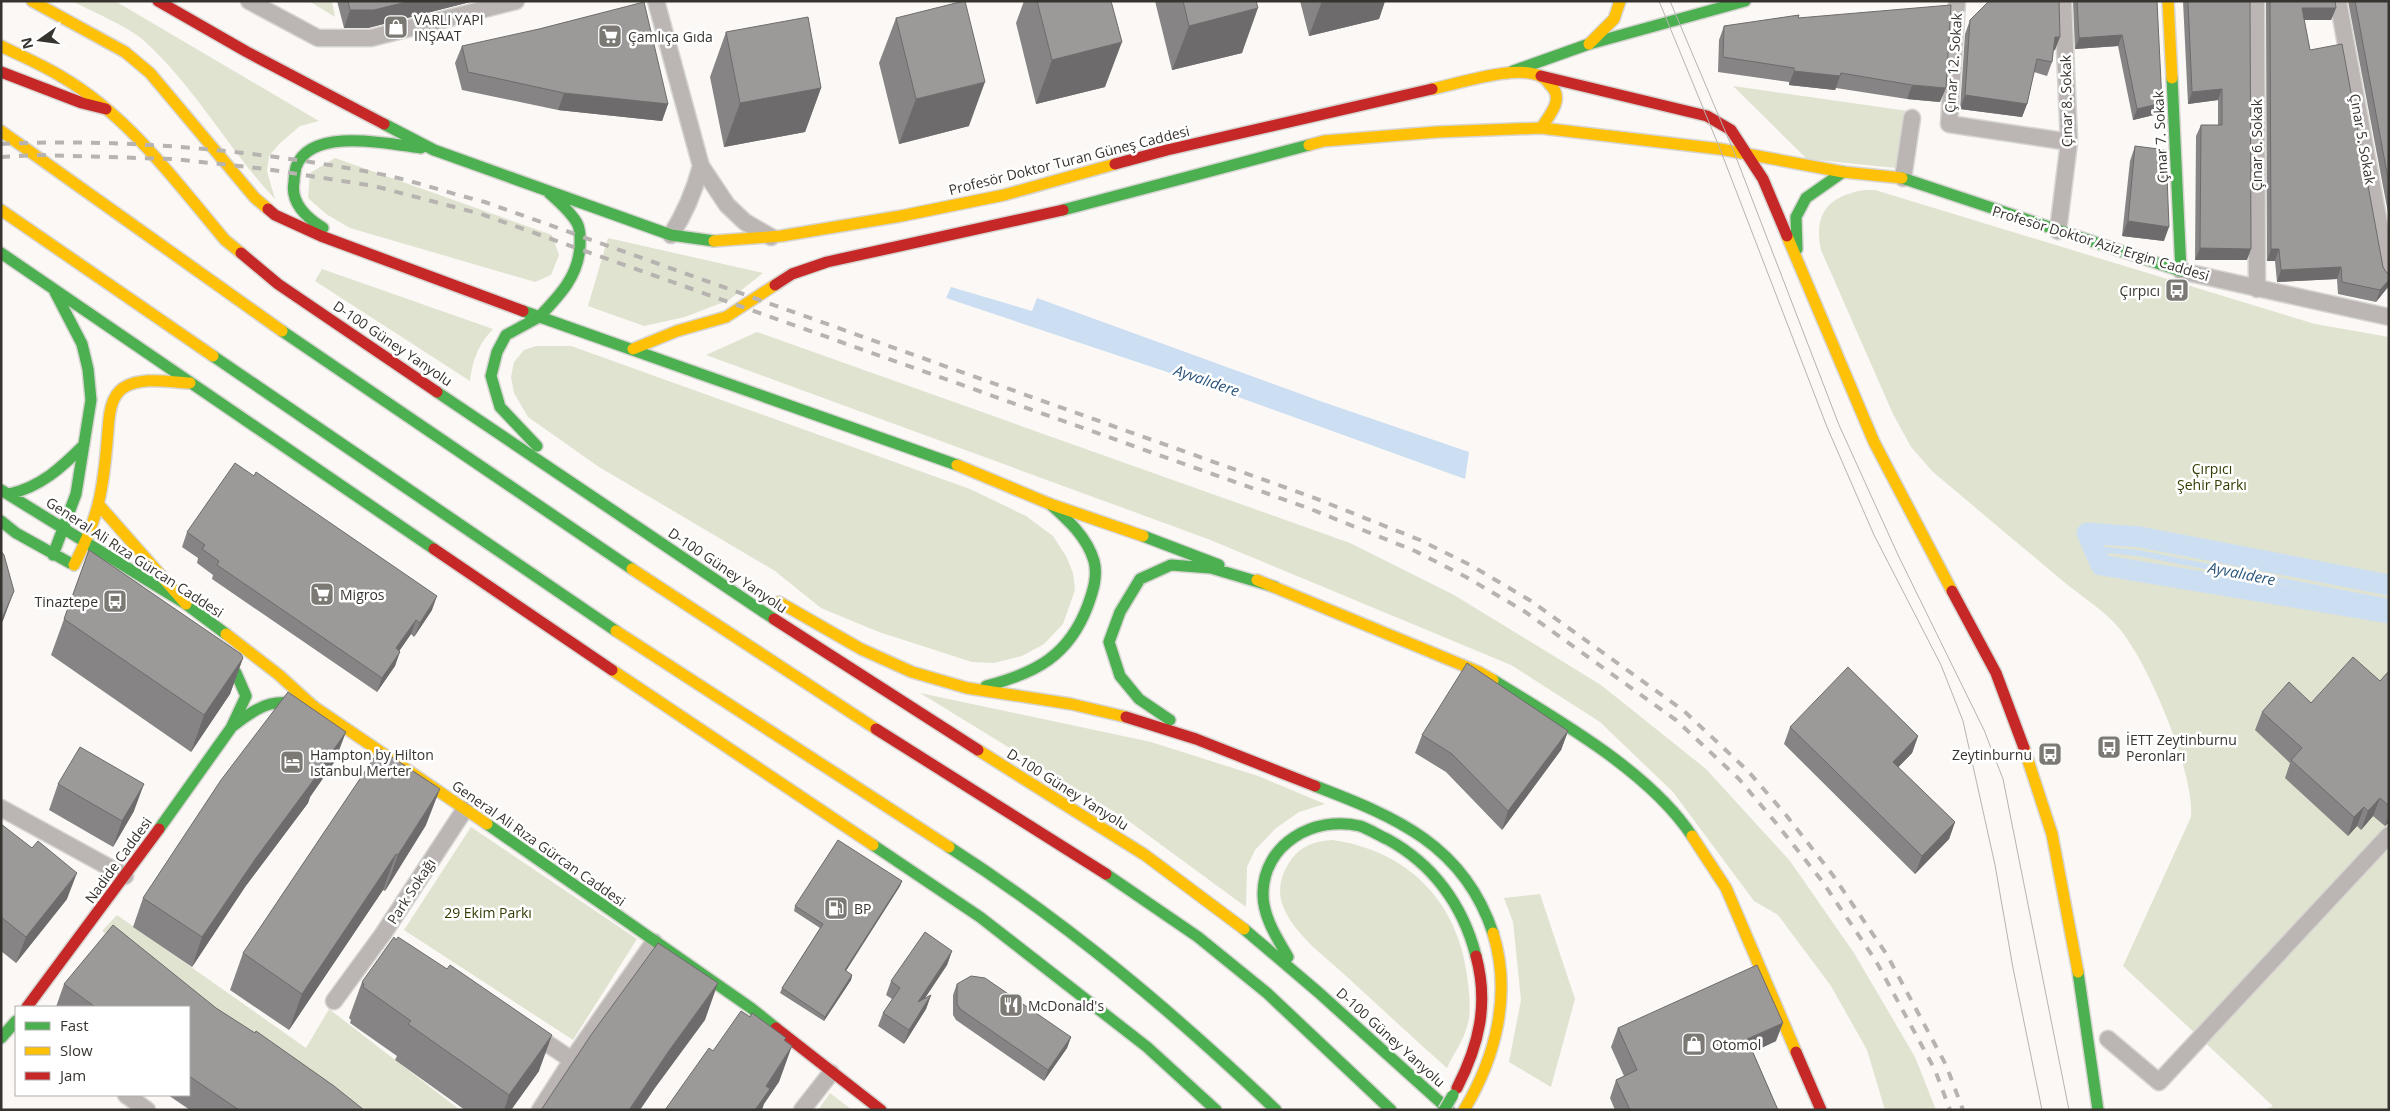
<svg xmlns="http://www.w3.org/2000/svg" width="2390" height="1111" font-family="'Open Sans',sans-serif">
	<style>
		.green { fill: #e0e3d0 }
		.water { fill: #ccdff2 }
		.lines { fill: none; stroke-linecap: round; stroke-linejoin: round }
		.stream { stroke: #ccdff2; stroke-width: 6 }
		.canal { stroke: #ccdff2; stroke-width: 21 }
		.street-casing { stroke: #d7d5d2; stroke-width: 19 }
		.fast-casing { stroke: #d7d5d2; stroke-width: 14 }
		.slow-casing { stroke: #d7d5d2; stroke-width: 14 }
		.jam-casing { stroke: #d7d5d2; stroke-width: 14 }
		.street { stroke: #bbb5b3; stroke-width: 16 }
		.fast { stroke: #4caf50; stroke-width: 11 }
		.slow { stroke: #ffc107; stroke-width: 11 }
		.jam { stroke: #c62828; stroke-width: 11 }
		.tram { stroke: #b7b3b1; stroke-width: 1 }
		.rail { stroke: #b7b3b1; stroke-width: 4; stroke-dasharray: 9 9; stroke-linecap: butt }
		.fast-bridge-casing { stroke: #d7d5d2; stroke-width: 14; stroke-linecap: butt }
		.fast-bridge { stroke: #4caf50; stroke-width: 11 }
		.wall { fill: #868484 }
		.shaded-wall { fill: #6d6b6b }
		.building { fill: #9c9999; stroke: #6d6b6b }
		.labels { text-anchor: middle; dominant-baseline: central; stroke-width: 5; stroke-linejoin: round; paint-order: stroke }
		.poi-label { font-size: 14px; fill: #37332f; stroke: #fff; text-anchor: start }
		.street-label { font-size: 14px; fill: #37332f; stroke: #fff }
		.park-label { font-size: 14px; fill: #343b00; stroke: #fff }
		.water-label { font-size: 15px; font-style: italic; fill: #29547a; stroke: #fff }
	</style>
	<rect width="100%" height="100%" fill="#fbf8f5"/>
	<path class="green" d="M72,1H115L319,121L300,126L279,144L269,156L267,171L275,199C227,148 195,86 143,40C129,27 91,11 72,1Z
		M309,1H332L335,17Z
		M1733,86L1908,111L1896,168L1807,159Z
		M335,158L552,235L559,255L551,275L535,282L350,228L326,214L308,198L310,173Z
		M1864,190H1875L2315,324L2389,337V1110H2264L2273,1106L2123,966L2191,817C2195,774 2148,662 2119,628C2106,612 2081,596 2064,582C2020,545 1977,509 1933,472L1911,447L1893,414L1821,250C1813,213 1829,196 1864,190Z
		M608,238L763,273L729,300L685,317L644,326L588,306Z
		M322,269L493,329C478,345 473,359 470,381L315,281Z
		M757,332L1350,543L1454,595L1601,685L1706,769L1790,861L1854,953L1915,1057L1936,1110H1885L1867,1050L1831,986L1778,915L1754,901L1673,792L1600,722L1511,665L1208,539L706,355Z
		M536,346H571L970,489L1026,516L1053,536L1066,556L1073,573L1075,590L1063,624L1044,644L1022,656L994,663L972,662L879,632L821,608L775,571L599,467L528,417L514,393L511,377L514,362L524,350Z
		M920,693L1151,742L1258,776L1325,804L1299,812L1275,829L1255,850L1247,867L1246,907L1126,819Z
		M471,827L637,939L573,1040L404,930Z
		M1333,840C1407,851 1457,900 1467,975C1469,991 1472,1012 1467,1027C1463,1041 1453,1055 1447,1068C1413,1038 1380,1007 1346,976C1325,956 1294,935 1283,906C1277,892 1281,875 1289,863C1299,846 1315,841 1333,840Z
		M1540,894L1575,999L1551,1087L1509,1062L1521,1000L1513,922L1504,898Z
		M117,915L306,1048L329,1009L460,1110H338L102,931Z
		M830,1093L852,1110H818Z"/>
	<path class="water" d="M951,287L1032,311L1037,298L1320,401L1469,452L1465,479L1188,379L946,298Z"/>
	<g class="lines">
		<path class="stream" d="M2094,549L2138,553L2389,602"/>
		<path class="canal" d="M2389,585L2140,537L2087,533L2101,565L2389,613"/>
		<g class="street-casing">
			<path id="street" d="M249,1L318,38H371L516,1
				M656,1L701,166L727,205L745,222L771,237
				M1957,1L1949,124L2069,142
				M2256,1L2257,289
				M2338,1L2389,277
				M1903,178L1912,118
				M2058,231L2069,142L2063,1
				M671,235C686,212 694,192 701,166
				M2181,271L2389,317
				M1,808L125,876
				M334,1001L383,934L465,809
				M530,1032L572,1060
				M2108,1039L2159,1082L2389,835
				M126,1095L147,1110
				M540,1110L572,1060L654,942
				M802,1110L831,1073"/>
		</g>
		<g class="fast-casing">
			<path id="fast" d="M1513,71L1589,44L1745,1
				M384,124L434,150L671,235L714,241
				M1902,178L2181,271L2172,78
				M1063,210L1309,145
				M323,228C307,218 290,203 294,182C294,177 295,172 296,167C310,126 390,144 421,148
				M1797,249L1796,217L1806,198L1843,172
				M1,253L434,549
				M523,311L957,465
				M539,317C559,296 579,276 580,245C580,238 581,230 577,223C570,211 558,201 548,192
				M282,331L632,569
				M213,356L616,631
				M437,392L774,619
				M537,446L500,407L491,376L497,352L506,335L539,317
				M1,490L186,604L226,634
				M9,494C41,487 62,467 84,445
				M1,521L16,533L70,563
				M1143,536L1219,565
				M53,555L76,494L91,400L88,369L82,344L55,292
				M1493,680C1559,721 1649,771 1692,836
				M986,686C1036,673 1069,656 1088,605C1093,591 1098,576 1094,561C1087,537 1068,520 1050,504
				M1170,720L1139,699L1120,676L1109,642L1120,612L1140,579L1171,565L1211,568L1275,587
				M233,726C263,702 276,698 313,706
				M1315,786C1396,817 1464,845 1493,933
				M487,824L751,1008L776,1028
				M159,829L231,728L246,696L236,673L215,653
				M873,845L980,917L1147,1047L1216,1110
				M949,847C1069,924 1173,1012 1276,1110
				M1106,874L1198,937L1267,993L1391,1110
				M1244,929L1318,992L1449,1110
				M1288,957C1277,938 1263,917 1263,894C1263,844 1314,815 1360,826C1369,829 1378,835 1387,839C1433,864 1463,905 1476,956
				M2078,972L2098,1110
				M1,1038L16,1021"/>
		</g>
		<g class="slow-casing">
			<path id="slow" d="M32,1L125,52L150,73L255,198L268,209
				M2168,1L2172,78
				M1589,44L1614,19L1620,1
				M1,46C21,56 43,65 62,77C129,116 176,182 225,240L241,253
				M1541,128L1720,149L1843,172L1902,178
				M1,131L282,331
				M1309,145L1324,141L1437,132L1541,128C1550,115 1565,98 1550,85C1548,82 1545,78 1542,77C1519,63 1458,84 1432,89
				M1,210L213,356
				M1787,236L1874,442L1952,591
				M714,241L781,236L901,216L1004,195L1115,164
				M633,349L677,331L726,317L775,285
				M957,465L1050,504L1143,536
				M99,505L186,604
				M74,565C100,516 104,484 108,430C109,417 110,397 123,388C141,376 169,382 190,383
				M632,569L876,729
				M1257,580L1479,672L1493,680
				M779,602L861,649L912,672L967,688L1071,704L1126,717
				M616,631L949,847
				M226,634L279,675L313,706L487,824
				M612,670L873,845
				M2024,748L2052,834L2078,972
				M978,750L1145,855L1244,929
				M1692,836L1726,888L1796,1052
				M1464,1110C1496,1057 1512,994 1493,933"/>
		</g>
		<g class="jam-casing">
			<path id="jam" d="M158,1L247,52L384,124
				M1,72L82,103L106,109
				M1541,76L1707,116L1731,130L1763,179L1787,236
				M1115,164L1167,150L1432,89
				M268,209L275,215L321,236L523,311
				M241,253L278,284L437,392
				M775,285L792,274L827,262L1063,210
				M434,549L612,670
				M1952,591L1996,673L2024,748
				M774,619L978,750
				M1126,717L1196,739L1315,786
				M876,729L1106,874
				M27,1007L159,829
				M776,1028L881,1110
				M1796,1052L1821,1110
				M1457,1088C1479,1045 1489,1004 1476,956"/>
		</g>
		<use href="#street" class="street"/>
		<use href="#fast" class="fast"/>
		<use href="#slow" class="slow"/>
		<use href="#jam" class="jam"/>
		<path class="tram" d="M1659,1L1720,149L1827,427L1874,535L1941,665L1963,721L1995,865L2013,968L2042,1110
			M1670,1L1734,152L1839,425L1898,555L1984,730L2003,779L2069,1110"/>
		<path class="rail" d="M1,144C126,138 252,150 375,173C412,180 448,193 485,202L1312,497L1420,540L1472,566L1531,601L1684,711L1748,771L1786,815L1832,874L1887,955L1946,1065L1963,1110
			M1,157L38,155L174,159L266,169L374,186L481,214L1308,508L1415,551L1466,577L1524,611L1676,720L1739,779L1776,823L1822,881L1876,961L1935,1070L1950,1110"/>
		<g class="fast-bridge-casing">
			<path id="fast-bridge" d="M1444,1110L1453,1095"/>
		</g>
		<use href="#fast-bridge" class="fast-bridge"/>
	</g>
	<path class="wall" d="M337,1H474L368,28H344Z
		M1024,1H1111L1105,87L1036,104L1016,23Z
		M1155,1H1256L1242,53L1172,70Z
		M1300,1H1385L1379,19L1309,36Z
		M2073,1H2157L2158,114L2133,120L2118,46L2075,49Z
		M2183,1H2250L2247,260H2195L2196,136L2201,125H2218V100L2188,104Z
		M2266,1H2335L2336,8L2331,20H2304L2310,50L2383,267L2388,287L2376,302L2338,294L2337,279L2277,282L2275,261H2267Z
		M2348,1H2389V218Z
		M896,18L969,126L899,144L879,63Z
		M1798,18L1940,102L1907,99L1836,88L1835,90L1789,85V82L1718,72L1719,40L1724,26Z
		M1970,20L2055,50H2053L2052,62L2047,76L2034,72L2027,104L2022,117L1960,109L1965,34Z
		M726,32L821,88L805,132L724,147L710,77Z
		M462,46L668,104L662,121L558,110L462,90L455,63Z
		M2135,146L2164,241L2122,236L2130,161Z
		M187,532L432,610L414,637L411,634L399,651L395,666L377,692L212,579L213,575L197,563L198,558L182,547Z
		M89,550L243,658L230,694L191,752L51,655Z
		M2389,671V822L2385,826L2373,816L2361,830L2357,826L2348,836L2285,778L2290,763L2255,730L2262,712L2311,703L2380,681Z
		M1790,727L1918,736L1912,753L1898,767L1955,822L1949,839L1915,874L1784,744Z
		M1568,731L1561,750L1502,830L1446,772L1415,753L1422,735Z
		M335,761L310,797L308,803L245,887L192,967L133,927L143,898Z
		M58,784L134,811L113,847L49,810Z
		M1,824L67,899L16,963L1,951Z
		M426,825L385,891L383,890L289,1030L230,990L243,953Z
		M902,881L900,886L846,971L852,975L851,980L824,1021L780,993L782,988L820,928L794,911L795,906Z
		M952,951L947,965L925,998L931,995L926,1009L904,1044L878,1026L883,1013L892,999L886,995L891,981Z
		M362,982L539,1071L511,1110H465L395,1060L397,1056L350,1023L351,1020L349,1018Z
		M64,984L216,1008L364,1110H190L168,1095H189V1007H56Z
		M957,984L1071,1037L1067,1048L1044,1081L956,1020L953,1015V995Z
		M1618,1028L1776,1041L1753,1052L1778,1110H1615L1610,1098L1616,1080L1624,1076L1611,1047Z"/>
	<path class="shaded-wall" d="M410,1H474L368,28H344L350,10Z
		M1322,1H1385L1379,19L1309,36Z
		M1258,8L1242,53L1172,70L1189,26Z
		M2302,8H2336L2331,20H2298Z
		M2122,35L2118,46L2075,49L2079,38Z
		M2055,37H2060L2055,50L2050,51Z
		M1122,42L1105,87L1036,104L1052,60Z
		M1794,71L1840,76L1835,90L1789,85Z
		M985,82L969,126L899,144L916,99Z
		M1912,85L1946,88L1940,102L1907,99Z
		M821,88L805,132L724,147L740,103Z
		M2222,89L2218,100L2188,104L2192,92Z
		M564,93L668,104L662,121L558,110Z
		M1965,95L2027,104L2022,117L1960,109Z
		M2162,103L2158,114L2133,120L2137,109Z
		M2128,221L2169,227L2164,241L2122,236Z
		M2200,248L2251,249L2247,260H2195Z
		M2271,249H2279L2275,261H2267Z
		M2341,267L2337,279L2277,282L2281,270Z
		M2389,280L2388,287L2376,302L2380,290Z
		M14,591L4,618L1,625V621Z
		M437,596L432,610L414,637L420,623Z
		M416,620L411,634L391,663L396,648Z
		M400,652L395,666L377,692L382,678Z
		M243,658L230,694L191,752L204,715Z
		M1568,731L1561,750L1502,830L1508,811Z
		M346,732L335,761L310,797L308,803L245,887L192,967L202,937L256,858Z
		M1918,736L1912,753L1887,779L1893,762Z
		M144,784L134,811L113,847L122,821Z
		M440,789L426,825L385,891L398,855Z
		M2380,798L2373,816L2361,830L2368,811Z
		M2364,807L2357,826L2348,836L2354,817Z
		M2389,815V822L2385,826Z
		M1955,822L1949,839L1915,874L1922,856Z
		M396,854L383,890L289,1030L302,994Z
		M77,873L67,899L16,963L26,937Z
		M902,881L900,886L843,975L845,970Z
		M952,951L947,965L913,1016L918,1002Z
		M852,975L851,980L824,1021L825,1017Z
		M718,983L705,1020L655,1088L640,1110H629L668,1052Z
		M931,995L926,1009L904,1044L909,1030Z
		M1783,1023L1776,1041L1740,1058L1747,1039Z
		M552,1035L539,1071L511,1110H504L509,1095Z
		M1071,1037L1067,1048L1044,1081L1048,1070Z
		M792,1046L779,1082L764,1104L762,1110H755L766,1086Z"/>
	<path class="building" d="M348,1H410L374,10H350Z
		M964,1H965L985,82L916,99L896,18Z
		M1037,1H1111L1122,42L1052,60Z
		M1183,1H1256L1258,8L1189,26Z
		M1989,1H2059L2060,37H2055L2052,62L2037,59L2027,104L1965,95L1970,20Z
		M2077,1H2157L2162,103L2137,109L2122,35L2079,38Z
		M2188,1H2250L2251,249L2200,248L2201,125H2222V89L2192,92Z
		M2270,1H2335L2336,8H2302L2310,50L2342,44L2383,267L2386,272L2389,274V280L2380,290L2342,282L2341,267L2281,270L2279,249H2271Z
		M2355,1H2389V184Z
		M644,2L668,104L564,93L468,72L462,46L539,29Z
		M1951,5L1946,88L1912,85L1841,73L1840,76L1794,71V68L1723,57L1724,26L1799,15L1798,18Z
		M808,17L821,88L740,103L726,32Z
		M2135,146L2166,150L2169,227L2128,221Z
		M235,463L254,476L256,472L437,596L420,623L416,620L396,648L400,652L382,678L217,565L219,561L202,549L205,545L187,532Z
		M89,550L241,654L243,658L204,715L64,619Z
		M1,551L4,555L14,591L1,621Z
		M2353,657L2380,681L2389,671V806L2380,798L2368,811L2364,807L2354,817L2291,760L2302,748L2262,712L2289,682L2311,703Z
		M1467,663L1568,731L1508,811L1452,754L1422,735Z
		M1848,667L1918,736L1893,762L1955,822L1922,856L1790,727Z
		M288,692L346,732L317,773L318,774L256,858L202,937L143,898L221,780Z
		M80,747L144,784L122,821L58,784Z
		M380,749L440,789L398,855L396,854L302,994L243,953Z
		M1,824L32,848L38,841L77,873L26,937L1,917Z
		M838,840L902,881L845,970L852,975L825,1017L782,988L823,924L795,906Z
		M113,925L216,1008L255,1033L256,1031L334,1086L364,1110H239L189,1076V1007H95L64,984Z
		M925,932L952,951L918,1002L931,995L909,1030L883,1013L900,988L891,981Z
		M394,937L396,940L398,937L447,969L450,965L552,1035L509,1095L408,1024L411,1021L363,987L364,984L362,982Z
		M658,943L718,983L668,1052L629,1110H541L591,1035Z
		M1757,965L1783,1023L1747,1039L1778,1110H1630L1616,1080L1637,1070L1618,1028Z
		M971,976L985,978L1071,1037L1048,1070L960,1009L957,1004V984Z
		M741,1011L750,1017L752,1013L786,1038L784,1040L792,1046L766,1086L770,1089L755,1110H665L709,1048L713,1051Z"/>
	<defs>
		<g id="shop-square" transform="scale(1.25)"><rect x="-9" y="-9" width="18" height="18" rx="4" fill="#7c7874" stroke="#fff"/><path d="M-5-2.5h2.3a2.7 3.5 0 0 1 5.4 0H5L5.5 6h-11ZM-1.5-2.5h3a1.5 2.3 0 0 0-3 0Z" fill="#fff"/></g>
		<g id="supermarket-square" transform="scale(1.25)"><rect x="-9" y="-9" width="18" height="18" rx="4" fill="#7c7874" stroke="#fff"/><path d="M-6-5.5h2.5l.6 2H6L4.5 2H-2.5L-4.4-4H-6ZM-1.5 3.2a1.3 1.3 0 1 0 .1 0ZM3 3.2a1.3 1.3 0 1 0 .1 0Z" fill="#fff"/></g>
		<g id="bus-square" transform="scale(1.25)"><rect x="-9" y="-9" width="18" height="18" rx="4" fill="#7c7874" stroke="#fff"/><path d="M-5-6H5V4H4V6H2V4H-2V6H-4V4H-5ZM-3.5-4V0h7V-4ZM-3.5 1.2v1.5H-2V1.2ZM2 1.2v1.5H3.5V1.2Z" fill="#fff"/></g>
		<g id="hotel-square" transform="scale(1.25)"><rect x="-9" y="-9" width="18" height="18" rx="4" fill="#7c7874" stroke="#fff"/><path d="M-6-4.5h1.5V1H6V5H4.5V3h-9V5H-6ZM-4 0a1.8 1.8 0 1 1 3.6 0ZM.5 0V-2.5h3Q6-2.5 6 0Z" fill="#fff"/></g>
		<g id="fuel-square" transform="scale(1.25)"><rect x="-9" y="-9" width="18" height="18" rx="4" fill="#7c7874" stroke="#fff"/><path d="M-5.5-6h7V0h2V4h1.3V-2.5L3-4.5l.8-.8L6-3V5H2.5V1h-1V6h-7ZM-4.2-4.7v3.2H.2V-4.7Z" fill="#fff"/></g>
		<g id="restaurant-square" transform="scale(1.25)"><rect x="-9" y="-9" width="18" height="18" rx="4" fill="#7c7874" stroke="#fff"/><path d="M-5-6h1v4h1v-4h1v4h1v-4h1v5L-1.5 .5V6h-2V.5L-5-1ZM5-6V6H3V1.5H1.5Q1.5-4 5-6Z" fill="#fff"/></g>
	</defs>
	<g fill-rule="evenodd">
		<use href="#shop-square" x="396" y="27"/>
		<use href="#supermarket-square" x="610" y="36"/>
		<use href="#bus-square" x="2177" y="290"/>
		<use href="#supermarket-square" x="322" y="594"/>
		<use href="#bus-square" x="115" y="601"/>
		<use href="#bus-square" x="2109" y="747"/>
		<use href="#bus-square" x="2050" y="754"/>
		<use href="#hotel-square" x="292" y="762"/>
		<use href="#fuel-square" x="836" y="908"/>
		<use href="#restaurant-square" x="1011" y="1005"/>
		<use href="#shop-square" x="1694" y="1044"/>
	</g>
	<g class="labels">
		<g class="poi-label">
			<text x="414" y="19">VARLI YAPI<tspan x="414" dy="16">INŞAAT</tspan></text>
			<text x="628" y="36">Çamlıça Gıda</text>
			<text x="2160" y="290" text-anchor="end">Çırpıcı</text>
			<text x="340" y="594">Migros</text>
			<text x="98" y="601" text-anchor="end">Tinaztepe</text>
			<text x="2126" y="739">İETT Zeytinburnu<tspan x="2126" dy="16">Peronları</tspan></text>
			<text x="310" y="754">Hampton by Hilton<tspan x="310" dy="16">Istanbul Merter</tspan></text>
			<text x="2032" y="754" text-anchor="end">Zeytinburnu</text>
			<text x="854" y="908">BP</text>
			<text x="1028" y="1005">McDonald's</text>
			<text x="1712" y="1044">Otomol</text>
		</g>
		<g class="street-label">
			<text transform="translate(1953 63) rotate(-86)">Çınar 12. Sokak</text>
			<text transform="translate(2066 101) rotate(-91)">Çınar 8. Sokak</text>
			<text transform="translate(2160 137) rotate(-93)">Çınar 7. Sokak</text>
			<text transform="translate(2363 139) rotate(80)">Çınar 5. Sokak</text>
			<text transform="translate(2256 145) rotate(-90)">Çınar 6. Sokak</text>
			<text transform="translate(1069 160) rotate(-14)">Profesör Doktor Turan Güneş Caddesi</text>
			<text transform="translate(2101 243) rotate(17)">Profesör Doktor Aziz Ergin Caddesi</text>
			<text transform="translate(393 343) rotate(34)">D-100 Güney Yanyolu</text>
			<text transform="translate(135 557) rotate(33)">General Ali Rıza Gürcan Caddesi</text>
			<text transform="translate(728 570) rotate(34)">D-100 Güney Yanyolu</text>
			<text transform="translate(1068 789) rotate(32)">D-100 Güney Yanyolu</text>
			<text transform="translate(539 843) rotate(35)">General Ali Rıza Gürcan Caddesi</text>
			<text transform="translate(118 860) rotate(-54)">Nadide Caddesi</text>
			<text transform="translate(411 891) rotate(-57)">Park Sokağı</text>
			<text transform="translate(1391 1037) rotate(42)">D-100 Güney Yanyolu</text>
		</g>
		<g class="park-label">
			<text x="2212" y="468">Çırpıcı<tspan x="2212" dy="16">Şehir Parkı</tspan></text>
			<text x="488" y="912">29 Ekim Parkı</text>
		</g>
		<g class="water-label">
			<text transform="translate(1207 380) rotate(19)">Ayvalıdere</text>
			<text transform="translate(2242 573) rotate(11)">Ayvalıdere</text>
		</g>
	</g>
	<rect width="2390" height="1111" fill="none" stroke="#37332f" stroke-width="5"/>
	<rect x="15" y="1006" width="175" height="90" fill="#ffffff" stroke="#afadac"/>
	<rect x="25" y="1022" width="25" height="8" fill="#4caf50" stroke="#afadac"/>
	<text x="60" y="1031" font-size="15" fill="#37332f">Fast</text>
	<rect x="25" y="1047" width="25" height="8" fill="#ffc107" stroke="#afadac"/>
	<text x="60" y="1056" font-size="15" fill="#37332f">Slow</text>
	<rect x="25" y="1072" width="25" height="8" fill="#c62828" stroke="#afadac"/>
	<text x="60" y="1081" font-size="15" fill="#37332f">Jam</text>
	<g transform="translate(40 40) rotate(256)" stroke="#ffffff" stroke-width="4" paint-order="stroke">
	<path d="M0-4L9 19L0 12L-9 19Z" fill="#37332f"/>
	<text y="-8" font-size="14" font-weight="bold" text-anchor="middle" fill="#37332f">N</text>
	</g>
</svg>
